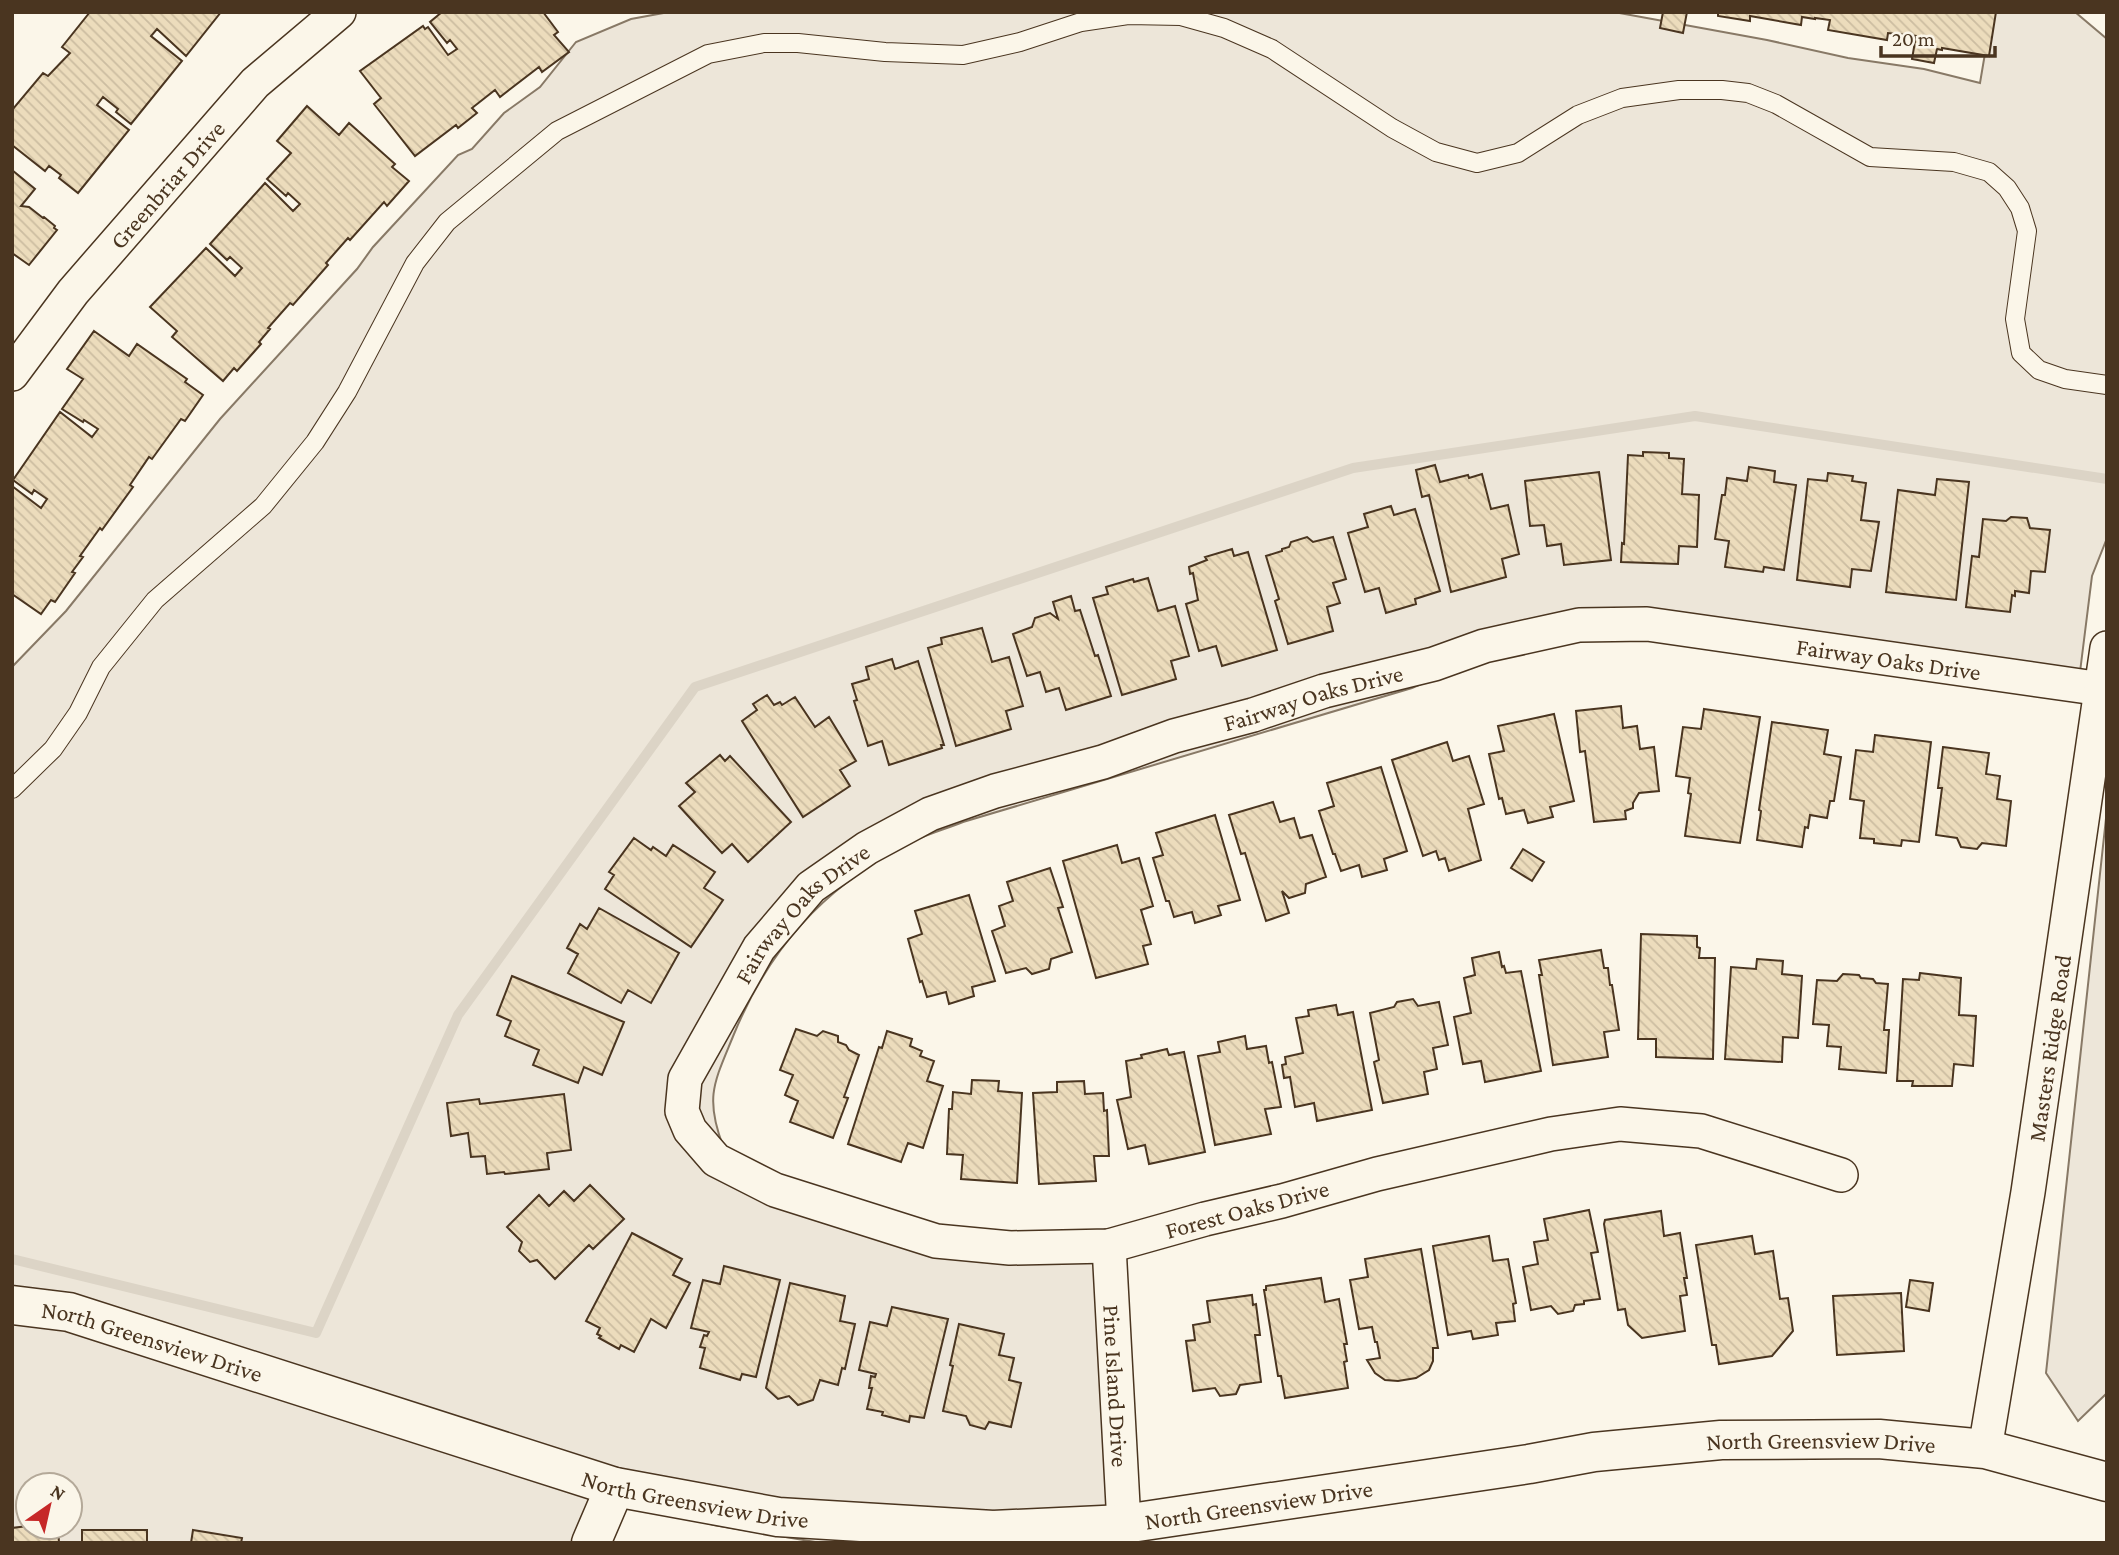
<svg xmlns="http://www.w3.org/2000/svg" width="2119" height="1555" font-family="'Crimson Pro',serif">
	<style>
		.green { fill: #ede6d9; stroke: #887966; stroke-width: 2; fill-rule: evenodd }
		.lines { fill: none; stroke-linecap: round; stroke-linejoin: round }
		.stream { stroke: #dcd4c6; stroke-width: 10 }
		.building { fill: url(#building-back-hatch); stroke: #4a3520; stroke-width: 2 }
		.lane-casing { stroke: #4a3520; stroke-width: 20 }
		.street-casing { stroke: #4a3520; stroke-width: 36 }
		.secondary-casing { stroke: #4a3520; stroke-width: 41 }
		.lane { stroke: #fbf6e9; stroke-width: 18 }
		.street { stroke: #fbf6e9; stroke-width: 33 }
		.secondary { stroke: #fbf6e9; stroke-width: 38 }
		.labels { text-anchor: middle; dominant-baseline: central; stroke-width: 5; stroke-linejoin: round; paint-order: stroke }
		.street-label { font-size: 24px; fill: #4a3520; stroke: #fbf6e9 }
	</style>
	<defs>
		<pattern id="building-back-hatch" width="6" height="6" patternUnits="userSpaceOnUse" patternTransform="scale(1.75)"><rect width="6" height="6" fill="#ecdcbc"/><path d="M-1 5l2 2M0 0l6 6M5-1l2 2" fill="none" stroke="#ccbda1"/></pattern>
	</defs>
	<rect width="100%" height="100%" fill="#fbf6e9"/>
	<path class="green" d="M669,12H1614L1767,40L1848,58L1924,69L1980,83L1992,12H2075L2107,39V538L2092,576L2080,672L1724,631L1527,638L1412,688L963,822C943,830 921,836 903,846C822,890 769,949 734,1034C715,1081 704,1096 723,1146L921,1244L1101,1254L1127,1543H821L714,1525L598,1494L583,1543H12V667L66,611L220,419L357,269L373,247L458,155L472,149L504,113L540,87L576,42L631,19ZM28,1485H70V1527H28Z
		M2107,809V1393L2078,1421L2046,1373Z"/>
	<g class="lines">
		<path class="stream" d="M12,1259L316,1333L458,1015L695,687L1353,468L1695,416L2107,479"/>
	</g>
	<path class="building" d="M90,12H221L186,56L157,29L151,36L182,61L131,124L116,112L118,109L103,97L97,105L129,130L78,193L59,178L61,175L49,166L45,171L12,145V110L43,73L48,76L70,53L62,47Z
		M442,12H543L558,32L554,35L569,52L542,72L539,67L500,97L495,90L472,108L477,113L458,128L456,125L415,156L374,104L381,98L360,71L423,26L425,29L428,27L448,55L457,49L450,40L447,43L430,22Z
		M1663,12H1687L1683,33L1660,28Z
		M1718,12H1996L1989,56L1942,48V50L1937,49L1934,63L1912,59L1916,36L1888,33L1887,40L1828,30L1830,20L1815,18V19L1802,17L1801,25L1750,16V21L1718,16Z
		M307,106L339,135L349,123L395,164L392,167L409,181L387,206L384,202L350,240L348,238L326,263L328,265L293,305L290,303L268,328L270,329L259,342L261,344L237,371L234,368L223,381L172,337L177,331L150,307L206,248L235,276L242,268L230,257L227,260L210,244L265,183L293,211L300,204L288,193L286,196L267,179L291,153L277,141Z
		M12,170L35,189L21,206L29,207L43,218L44,217L55,226L54,228L57,230L29,265L12,253Z
		M94,331L129,356L137,344L187,379L185,382L203,395L185,421L181,419L152,459L149,457L130,485L133,487L102,530L100,528L80,556L83,557L72,572L75,573L55,602L51,600L41,614L12,594V486L41,508L47,499L34,490L32,494L13,480L60,412L92,437L98,429L84,420L83,422L62,409L83,379L67,369Z
		M1643,452L1669,453V458L1684,459L1682,494L1699,495L1697,547L1679,546L1678,564L1621,562L1622,543L1624,544L1628,455L1643,456Z
		M1435,465L1440,482L1468,475L1469,478L1482,474L1491,509L1508,505L1519,554L1502,559L1506,577L1451,592L1429,495L1422,497L1416,470Z
		M1749,467L1775,471L1774,482L1796,485L1784,570L1764,567L1763,572L1725,567L1729,541L1715,539L1722,495H1725L1727,478L1747,481Z
		M1599,472L1611,560L1564,565L1561,544L1547,546L1544,525L1530,526L1525,481Z
		M1828,473L1853,476L1852,481L1866,483L1861,520L1879,522L1871,571L1852,569L1850,587L1797,580L1808,479L1827,481Z
		M1937,479L1969,482L1956,600L1886,592L1898,490L1935,495Z
		M1391,506L1394,515L1415,509L1440,591L1415,599L1416,604L1386,613L1379,588L1365,592L1348,533L1368,527L1364,514Z
		M2011,517L2027,518L2030,528L2050,530L2045,572L2031,571L2029,593L2015,591V596L2012,595L2010,612L1966,607L1972,556L1979,557L1983,519L2006,521Z
		M1307,537L1313,542L1333,537L1346,579L1333,583L1340,603L1327,607L1333,631L1288,644L1275,601L1279,599L1266,556L1282,551V549L1289,547L1291,542Z
		M1232,549L1234,556L1248,552L1277,650L1222,666L1216,646L1199,651L1186,604L1198,600L1193,573L1190,574L1189,567L1207,560L1205,557Z
		M1148,578L1158,611L1175,606L1189,656L1171,661L1176,679L1122,695L1093,598L1108,594L1106,587L1133,579L1134,582Z
		M1071,596L1075,611L1080,610L1095,656L1098,655L1111,696L1066,710L1059,688L1046,692L1040,672L1027,676L1013,634L1032,627L1035,618L1050,613L1058,619L1053,602Z
		M982,628L992,662L1009,657L1023,706L1006,711L1011,729L956,746L928,648L942,644L941,638Z
		M892,659L895,669L918,661L944,745H941L942,748L889,765L882,741L868,746L854,701L857,700L852,684L869,679L866,667Z
		M767,695L774,705L780,702L782,705L795,697L815,727L829,717L856,761L840,770L850,786L803,817L742,721L757,710L753,704Z
		M1621,706L1623,728L1637,726L1640,749L1654,747L1659,791L1639,793L1633,803V808L1625,811L1626,819L1594,822L1585,751L1580,752L1576,711Z
		M1704,709L1760,717L1740,843L1685,836L1691,794L1688,793L1690,778L1676,776L1683,727L1701,729Z
		M1554,714L1574,801L1550,807L1553,817L1528,823L1524,810L1506,814L1502,798L1499,799L1489,754L1504,751L1498,726Z
		M1772,722L1828,730L1824,754L1841,757L1834,801H1830L1827,818L1810,815L1808,828L1805,827L1802,847L1757,840L1761,811L1759,810Z
		M1875,735L1931,742L1919,842L1902,840L1901,846L1874,843V839L1860,838L1864,801L1850,799L1856,750L1873,752Z
		M1447,742L1453,761L1469,756L1484,804L1468,809L1481,860L1449,871L1445,858L1439,860L1436,851L1423,856L1392,760Z
		M1943,747L1989,753L1986,774L2000,776L1997,799L2011,801L2006,846L1982,843L1977,849L1961,847L1957,838L1936,835L1942,788H1938Z
		M720,755L725,761L730,756L791,822L748,862L732,844L722,853L679,806L695,792L686,783Z
		M1381,767L1407,851L1384,859L1387,870L1362,877L1359,865L1341,871L1335,854H1333L1319,811L1334,806L1327,783Z
		M1273,802L1280,822L1294,818L1300,838L1312,835L1326,877L1306,884L1305,893L1289,898L1282,891L1289,913L1266,921L1245,853L1241,854L1229,815Z
		M1215,815L1240,900L1218,906L1221,915L1195,923L1192,912L1174,917L1169,901H1166L1153,858L1163,855L1156,833Z
		M634,838L651,850L653,847L666,856L673,845L715,872L704,888L723,900L691,947L605,889L614,875L609,872Z
		M1117,845L1122,863L1139,858L1153,906L1141,910L1151,944L1143,946L1148,964L1096,978L1063,861Z
		M1523,849L1544,862L1532,881L1511,868Z
		M1050,868L1063,907L1058,908L1072,952L1051,959L1049,969L1032,974L1026,968L1006,973L992,931L1005,926L999,906L1013,901L1007,882Z
		M969,895L995,981L972,987L974,996L949,1004L946,992L927,997L922,981L920,982L908,939L922,934L915,911Z
		M599,908L679,953L651,1003L628,990L621,1003L568,973L578,954L567,948L580,924L587,929Z
		M1641,934L1697,936V947L1700,948L1699,958H1715L1713,1059L1656,1057V1039H1638Z
		M1601,950L1604,968H1608L1610,985H1612L1619,1030L1604,1032L1608,1057L1553,1065L1539,975H1542L1539,960Z
		M1499,952L1502,967L1504,966L1506,973L1521,971L1541,1071L1485,1082L1481,1061L1463,1064L1454,1017L1471,1013L1464,978L1475,975L1472,958Z
		M1757,959L1783,961L1782,974L1802,976L1798,1038L1783,1037L1782,1062L1725,1059L1731,967L1756,969Z
		M1920,973L1961,978L1959,1015L1976,1016L1973,1066L1954,1064L1952,1086H1912L1913,1081H1897L1903,979L1919,980Z
		M1843,974L1859,975L1861,978L1873,979L1876,983L1888,984L1884,1030H1889L1886,1073L1839,1069L1841,1047L1827,1046L1829,1025L1813,1024L1817,980L1837,981Z
		M512,976L624,1022L602,1075L584,1067L578,1083L533,1065L539,1050L505,1036L511,1021L497,1015Z
		M1413,999L1418,1006L1439,1002L1448,1045L1433,1048L1437,1069L1424,1072L1428,1094L1383,1103L1374,1062L1379,1060L1370,1013L1394,1007L1397,1002Z
		M1336,1005L1338,1015L1353,1012L1372,1110L1317,1121L1314,1103L1295,1107L1290,1077L1284,1078L1282,1065L1286,1064L1285,1057L1303,1053L1296,1018L1309,1016L1308,1010Z
		M796,1029L817,1036L823,1031L838,1036V1042L846,1045L849,1050L859,1055L844,1097L848,1098L833,1138L790,1122L798,1101L785,1095L793,1075L780,1070Z
		M887,1031L912,1039L910,1046L922,1051L920,1056L934,1061L927,1081L943,1086L923,1148L908,1143L901,1162L848,1144L879,1047L882,1048Z
		M1245,1036L1247,1049L1266,1046L1269,1063L1272,1062L1281,1107L1265,1109L1271,1134L1215,1145L1198,1056L1220,1052L1218,1042Z
		M1167,1049L1169,1055L1184,1052L1205,1152L1149,1164L1145,1145L1128,1149L1117,1100L1131,1097L1126,1061L1142,1058L1141,1055Z
		M972,1080L999,1081L998,1091L1022,1093L1017,1183L961,1179L963,1155L947,1154L949,1109H952L953,1092L971,1094Z
		M1084,1081L1085,1094L1103,1093L1104,1111L1107,1110L1109,1156H1094L1096,1181L1039,1184L1033,1093L1057,1092V1082Z
		M564,1094L571,1150L547,1153L549,1169L505,1174L504,1172L487,1174L485,1156L471,1157L468,1133L451,1136L447,1103L479,1099L480,1104Z
		M590,1185L624,1219L593,1249L589,1245L555,1279L537,1260L530,1262L519,1251L522,1242L507,1227L539,1195L549,1206L564,1191L574,1201Z
		M1589,1210L1598,1252L1591,1253L1600,1299L1584,1301V1304L1575,1305L1573,1311L1558,1314L1551,1306L1531,1310L1523,1267L1538,1264L1534,1242L1548,1240L1544,1219Z
		M1661,1211L1664,1236L1680,1233L1687,1278H1684L1687,1295L1680,1296L1685,1331L1642,1338L1628,1325L1625,1309L1618,1310L1604,1224L1605,1220Z
		M632,1233L682,1259L673,1275L690,1283L666,1328L651,1319L634,1352L621,1345L619,1349L599,1338L601,1336L597,1334L600,1328L586,1321Z
		M1489,1236L1493,1261L1508,1259L1516,1303L1513,1304L1515,1321L1496,1323L1498,1335L1473,1339L1471,1331L1448,1335L1433,1246Z
		M1752,1236L1755,1254L1773,1251L1780,1299L1788,1298L1793,1331L1772,1356L1719,1364L1716,1345H1712L1696,1245Z
		M1421,1249L1438,1348H1433V1361L1429,1370L1416,1378L1398,1381L1385,1380L1375,1373L1367,1360L1380,1358L1377,1342H1375L1372,1327L1359,1329L1350,1280L1368,1277L1365,1259Z
		M724,1266L780,1280L756,1377L742,1374L740,1380L700,1368L705,1348L700,1347L704,1335L707,1336L709,1332L691,1328L703,1280L720,1284Z
		M1321,1278L1325,1302L1339,1299L1347,1344H1344L1347,1361L1344,1362L1348,1388L1285,1398L1281,1376H1278L1264,1290H1266V1286Z
		M1910,1280L1933,1283L1929,1311L1906,1307Z
		M790,1283L845,1296L840,1321L855,1324L845,1369L842,1368L838,1385L820,1380L813,1400L798,1405L789,1396L778,1399L766,1388Z
		M1901,1293L1904,1351L1837,1355L1833,1296Z
		M1252,1295L1253,1305L1256,1304L1260,1335H1255L1261,1382L1240,1385L1236,1394L1220,1396L1215,1388L1193,1391L1186,1341L1195,1340L1193,1325L1210,1322L1207,1301Z
		M892,1307L948,1319L924,1418L910,1416L909,1422L882,1415L883,1412L867,1409L872,1388H869L871,1376L875,1377L876,1374L859,1370L870,1322L887,1326Z
		M959,1324L1004,1334L999,1355L1014,1358L1009,1380L1021,1383L1011,1427L989,1422L985,1429L970,1425L966,1416L943,1411L953,1366L950,1365Z
		M28,1526L58,1527L59,1543H12V1528Z
		M82,1530H147V1542L155,1543H82Z
		M193,1530L242,1538L241,1543H191Z"/>
	<g class="lines">
		<g class="lane-casing">
			<path id="lane" d="M12,789L53,749L78,713L101,667L155,600L263,506L315,442L347,392L415,263L447,222L557,131L708,54L764,43H798L885,52L963,55L1020,42L1081,22L1128,15L1181,16L1224,28L1272,49L1392,128L1436,152L1477,163L1518,153L1578,115L1622,98L1679,90H1722L1748,93L1776,104L1870,157L1954,162L1989,172L2007,188L2020,208L2027,231L2015,319L2021,353L2039,370L2065,379L2107,385"/>
		</g>
		<g class="street-casing">
			<g id="street">
				<path id="s1" d="M12,374L73,292L255,83L339,12"/>
				<path id="s2" d="M1841,1175L1701,1131L1620,1124L1551,1134L1377,1174L1282,1201L1205,1219L1109,1246L1010,1248L936,1241L775,1190L716,1160L690,1130L682,1111L685,1079L759,948L811,887L867,848L930,814L995,791L1103,762L1174,736L1253,715L1324,691L1434,664L1484,646L1579,625L1647,624L2102,689"/>
				<path id="s3" d="M1109,1246L1124,1524"/>
				<path id="s4" d="M1985,1449L2028,1192L2107,648"/>
			</g>
		</g>
		<g class="secondary-casing">
			<g id="secondary">
				<path id="s5" d="M12,1305L69,1312L615,1487L778,1517L993,1530L1124,1524L1529,1464L1594,1452L1721,1440L1879,1439L1985,1449L2107,1482"/>
				<path d="M591,1543L615,1487"/>
			</g>
		</g>
		<use href="#lane" class="lane"/>
		<use href="#street" class="street"/>
		<use href="#secondary" class="secondary"/>
	</g>
	<g class="labels">
		<g class="street-label">
			<text stroke="none"><textPath href="#s1" startOffset="245">Greenbriar Drive</textPath></text>
			<text stroke="none"><textPath href="#s2" startOffset="2614">Fairway Oaks Drive</textPath></text>
			<text stroke="none"><textPath href="#s2" startOffset="2026">Fairway Oaks Drive</textPath></text>
			<text stroke="none"><textPath href="#s2" startOffset="1460">Fairway Oaks Drive</textPath></text>
			<text stroke="none"><textPath href="#s4" startOffset="406">Masters Ridge Road</textPath></text>
			<text transform="translate(1247 1209) rotate(-15)">Forest Oaks Drive</text>
			<text stroke="none"><textPath href="#s5" startOffset="145">North Greensview Drive</textPath></text>
			<text stroke="none"><textPath href="#s3" startOffset="140">Pine Island Drive</textPath></text>
			<text stroke="none"><textPath href="#s5" startOffset="1846">North Greensview Drive</textPath></text>
			<text stroke="none"><textPath href="#s5" startOffset="712">North Greensview Drive</textPath></text>
			<text stroke="none"><textPath href="#s5" startOffset="1279">North Greensview Drive</textPath></text>
		</g>
	</g>
	<rect width="2119" height="1555" fill="none" stroke="#4a3520" stroke-width="28"/>
	<g transform="translate(49 1506) rotate(34)"><circle r="33" fill="#fbf6e9" stroke="#b4a999" stroke-width="2"/>
	<path d="M0-5L12 26L0 18L-12 26Z" fill="#c62828"/>
	<text y="-10" font-size="19" font-weight="bold" text-anchor="middle" fill="#4a3520">N</text>
	</g>
	<path d="M1881 46v10h114v-10" fill="none" stroke="#4a3520" stroke-width="3.5"/>
	<text x="1892" y="46" font-size="21" fill="#4a3520" stroke="#fbf6e9" stroke-width="5" paint-order="stroke">20 m</text>
</svg>
